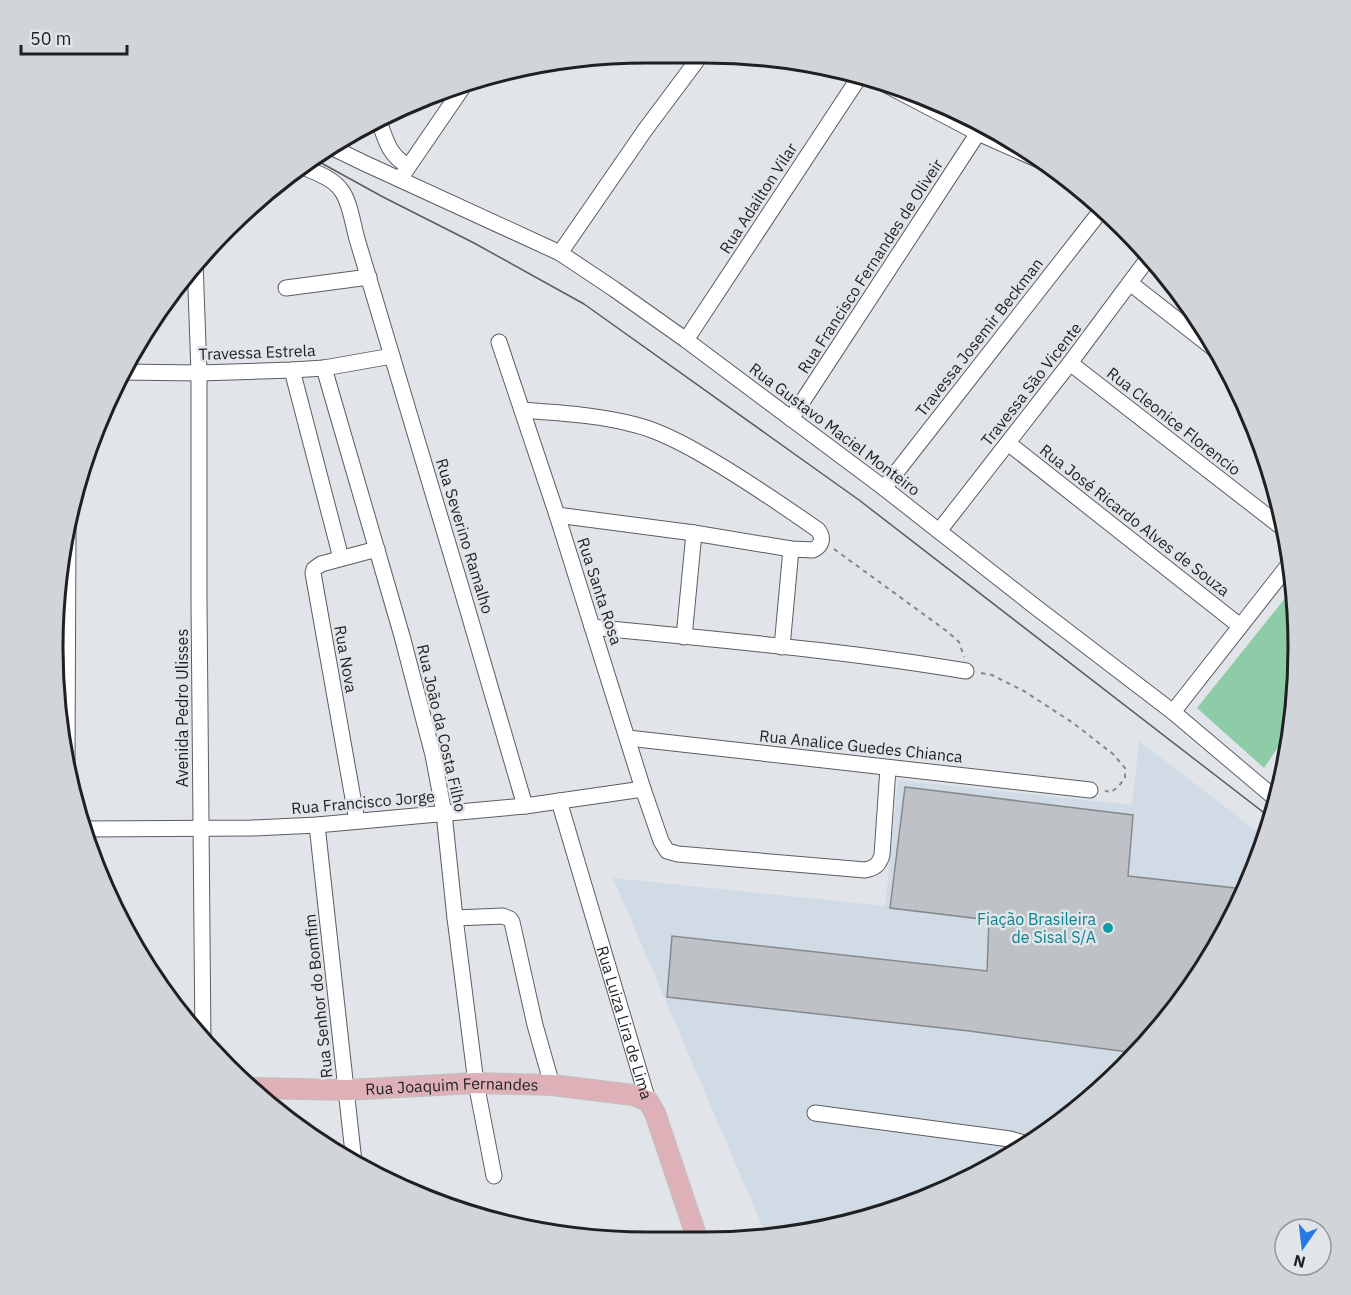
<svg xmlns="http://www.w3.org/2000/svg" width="1351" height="1295" font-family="'IBM Plex Sans',sans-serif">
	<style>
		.built { fill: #d1dbe5 }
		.green { fill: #8dcca6 }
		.building { fill: #bec2c6; stroke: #85898e; stroke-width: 1.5 }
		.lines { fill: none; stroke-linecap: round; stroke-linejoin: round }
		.minor-casing { stroke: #5a5d61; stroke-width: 17 }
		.major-casing { stroke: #c0c1c1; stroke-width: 22 }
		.path { stroke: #86888c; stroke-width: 2; stroke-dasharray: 4.5 4.5; stroke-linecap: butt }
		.minor { stroke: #fff; stroke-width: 15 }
		.major { stroke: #ddb1b7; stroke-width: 20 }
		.tram { stroke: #5a5c5f; stroke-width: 1.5 }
		.culture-dot { fill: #0f9aa8; stroke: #e1e5ea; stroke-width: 2 }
		.labels { text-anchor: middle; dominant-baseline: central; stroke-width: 5; stroke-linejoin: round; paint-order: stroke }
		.street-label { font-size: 16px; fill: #1f2022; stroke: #e1e5ea }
		.culture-label { font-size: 16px; fill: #0d838f; stroke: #e1e5ea; text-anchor: end }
		.rim { fill: none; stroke: #1f2022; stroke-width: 3 }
	</style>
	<rect width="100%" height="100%" fill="#e1e5ea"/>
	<path class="built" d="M1139,741L1267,839L1219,945L1151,1040L1066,1119L967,1181L858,1222L767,1237L613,878L885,906L898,780L1132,805Z"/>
	<path class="green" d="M1294,587L1297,608L1295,668L1288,674L1295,689L1293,725L1264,768L1197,708Z"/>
	<path class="building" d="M905,787L1133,815L1128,876L1244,889L1219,945L1151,1040L1136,1053L969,1031L667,997L672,936L987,971L989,920L890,908Z"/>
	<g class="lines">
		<g class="minor-casing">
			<g id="minor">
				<path d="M875,79L978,133L1041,161"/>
				<path d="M379,121C386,141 389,155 408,166"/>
				<path d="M333,148L364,163L560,253L614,289L686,340L884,488L1033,605L1173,712L1276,799"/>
				<path d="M301,166C314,172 333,178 341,190C350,201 353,225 357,239L461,587L525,806"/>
				<path d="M400,179L465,84"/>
				<path d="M560,253L645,130L701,55"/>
				<path d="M195,262L199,373V602L203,1043"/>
				<path d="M1130,283L1217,351"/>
				<path d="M286,288L369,277"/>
				<path d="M686,340L860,76"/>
				<path d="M499,342L557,515L643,789L661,841L667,851L678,854L865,870C875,868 879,865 882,855L888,768"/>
				<path d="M1070,363L1284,529"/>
				<path d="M324,368L402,636L433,755L444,813L455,918L476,1083L494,1176"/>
				<path d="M292,370L341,558"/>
				<path d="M122,372L199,373L292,370L324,368L392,356"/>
				<path d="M522,410C560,413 599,415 636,425C656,430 676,440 694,450C737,474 778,502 818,530C824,538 822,546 813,550L791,549L694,533L557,515"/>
				<path d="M791,419L978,133"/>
				<path d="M1008,443L1240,626"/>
				<path d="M884,488L1103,208"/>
				<path d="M939,531L1070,363L1149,257"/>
				<path d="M592,627C717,640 842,650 966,671"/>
				<path d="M684,637L694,533"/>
				<path d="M782,647L791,549"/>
				<path d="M1173,712L1290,563"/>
				<path d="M628,738L1090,790"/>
				<path d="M67,765L68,524"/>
				<path id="s1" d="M559,801L648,1101"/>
				<path d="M357,821L313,573L314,569L321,564L377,549"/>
				<path d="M317,825L354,1162"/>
				<path d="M84,829L252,828L317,825L525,806L643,789"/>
				<path d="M455,918L503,916L510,919L512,922L535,1025L552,1085"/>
				<path d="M815,1113L1010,1139L1027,1144"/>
			</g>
		</g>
		<g class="major-casing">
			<g id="major">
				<path id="s2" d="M252,1088L347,1090L476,1083L552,1085L633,1095L648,1101L655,1113L698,1241"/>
			</g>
		</g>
		<path class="path" d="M834,549L948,632L959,642L964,657
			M981,673L992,675L1024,691L1073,723L1113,754L1125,768V778L1118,787L1111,792L1105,791"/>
		<use href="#minor" class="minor"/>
		<use href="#major" class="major"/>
		<path class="tram" d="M314,159L383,197L474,243L584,304L859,500L1272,819"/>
	</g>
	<circle class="culture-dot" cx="1108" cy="928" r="6"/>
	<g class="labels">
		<g class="street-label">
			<text transform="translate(758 198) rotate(-57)">Rua Adailton Vilar</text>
			<text transform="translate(870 266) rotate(-57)">Rua Francisco Fernandes de Oliveir</text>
			<text transform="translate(979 337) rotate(-52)">Travessa Josemir Beckman</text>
			<text transform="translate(257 352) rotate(-2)">Travessa Estrela</text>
			<text transform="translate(1031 384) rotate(-52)">Travessa São Vicente</text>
			<text transform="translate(1174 421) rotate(38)">Rua Cleonice Florencio</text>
			<text transform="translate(835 429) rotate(37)">Rua Gustavo Maciel Monteiro</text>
			<text transform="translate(1135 520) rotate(38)">Rua José Ricardo Alves de Souza</text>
			<text transform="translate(465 536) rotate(73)">Rua Severino Ramalho</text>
			<text transform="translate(600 591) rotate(72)">Rua Santa Rosa</text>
			<text transform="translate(346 659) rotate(80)">Rua Nova</text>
			<text transform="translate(182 708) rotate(-90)">Avenida Pedro Ulisses</text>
			<text transform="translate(442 728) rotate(77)">Rua João da Costa Filho</text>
			<text transform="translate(861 746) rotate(6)">Rua Analice Guedes Chianca</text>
			<text transform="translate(363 802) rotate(-5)">Rua Francisco Jorge</text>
			<text transform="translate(318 996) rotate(-96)">Rua Senhor do Bomfim</text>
			<text stroke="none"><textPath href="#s1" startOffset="231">Rua Luiza Lira de Lima</textPath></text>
			<text stroke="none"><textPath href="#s2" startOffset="200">Rua Joaquim Fernandes</textPath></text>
		</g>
		<g class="culture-label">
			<text x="1096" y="919">Fiação Brasileira<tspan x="1096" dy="18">de Sisal S/A</tspan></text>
		</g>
	</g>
	<path d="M0 0H1351V1295H0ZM647 63H704A584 584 0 0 1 1288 647V648A584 584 0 0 1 704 1232H647A584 584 0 0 1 63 648V647A584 584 0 0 1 647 63Z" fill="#d1d5da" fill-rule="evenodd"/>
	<path class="rim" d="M647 63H704A584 584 0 0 1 1288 647V648A584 584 0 0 1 704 1232H647A584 584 0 0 1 63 648V647A584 584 0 0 1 647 63Z"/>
	<g transform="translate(1303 1247) rotate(194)"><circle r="28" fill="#e1e5ea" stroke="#93969a" stroke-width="1.5"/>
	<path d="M0-4.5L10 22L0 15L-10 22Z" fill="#2679e3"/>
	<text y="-9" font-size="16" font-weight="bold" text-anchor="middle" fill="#1f2022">N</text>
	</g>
	<path d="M21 45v9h106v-9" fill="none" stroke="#1f2022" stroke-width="3"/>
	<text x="30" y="45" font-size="18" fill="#1f2022" stroke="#e1e5ea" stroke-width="4.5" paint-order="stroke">50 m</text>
</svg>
